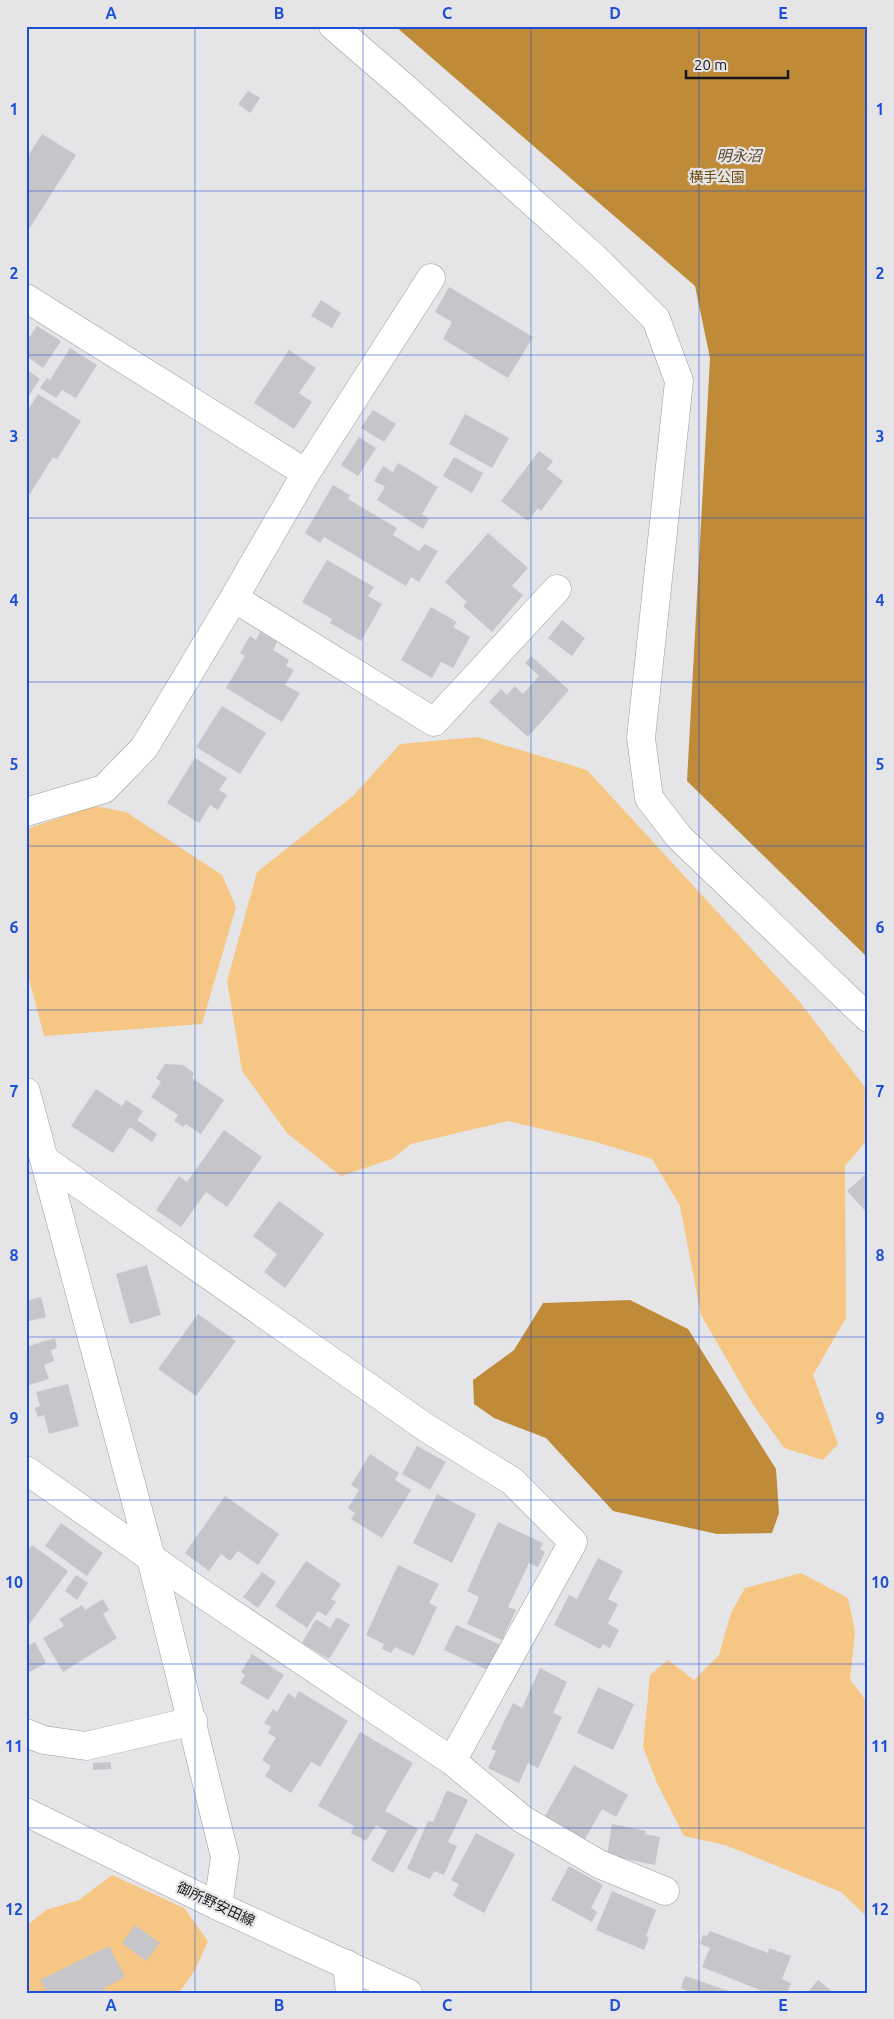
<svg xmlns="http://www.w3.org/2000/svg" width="894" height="2019" font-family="Ubuntu,'Noto Sans JP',sans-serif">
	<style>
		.green { fill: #f6c784 }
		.water { fill: #bf8b38 }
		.building { fill: #c6c5c9 }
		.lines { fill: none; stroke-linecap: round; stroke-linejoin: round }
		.street-casing { stroke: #9c9b9f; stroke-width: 29 }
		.secondary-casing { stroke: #9c9b9f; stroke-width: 29 }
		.street { stroke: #fff; stroke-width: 28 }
		.secondary { stroke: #fff; stroke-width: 28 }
		.grid { fill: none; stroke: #1d4ed8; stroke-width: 1; stroke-opacity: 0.55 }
		.labels { text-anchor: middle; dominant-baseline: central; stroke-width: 4.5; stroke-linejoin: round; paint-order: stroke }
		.park-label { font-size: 14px; fill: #6e4b09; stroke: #e5e5e8 }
		.street-label { font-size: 14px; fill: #171718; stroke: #e5e5e8 }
		.water-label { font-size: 15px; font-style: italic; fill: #5a4421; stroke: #e5e5e8 }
		.neatline { fill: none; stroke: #1d4ed8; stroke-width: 2 }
		.grid-label { font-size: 16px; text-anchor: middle; font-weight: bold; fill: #1d4ed8 }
	</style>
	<rect width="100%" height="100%" fill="#e5e5e8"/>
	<path class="green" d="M477,737L587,770L799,1001L868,1091V1139L845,1166L846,1318L813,1375L838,1444L823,1460L784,1448L752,1403L701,1315L680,1206L652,1159L592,1141L508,1121L411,1144L392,1159L341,1176L287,1133L242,1071L227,981L257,872L353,796L400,744Z
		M95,806L126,812L222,875L236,907L202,1024L44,1036L26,968V829Z
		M801,1573L848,1598L855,1631L850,1680L868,1703V1918L841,1892L725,1845L684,1836L657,1783L643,1747L650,1675L668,1660L694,1680L719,1655L731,1613L745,1588Z
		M112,1875L184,1908L208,1941L195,1970L179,1993H26V1926L46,1910L79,1900Z"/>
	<path class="water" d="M395,26H868V958L687,781L710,358L695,286Z
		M630,1300L688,1329L776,1469L779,1513L772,1533L717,1534L613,1511L546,1438L494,1418L474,1404L473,1380L514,1350L543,1303Z"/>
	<path class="building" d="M248,91L260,98L250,113L238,104Z
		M42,134L76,155L29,229L26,227V159Z
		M449,287L533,337L508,378L443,339L452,322L435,312Z
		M321,300L341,313L332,328L311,316Z
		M37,326L61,341L43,368L26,356V342Z
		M70,348L97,365L76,398L62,390L56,398L40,388L47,378L50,380Z
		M289,350L316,368L299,393L312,402L294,429L254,403Z
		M26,369L40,379L26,400Z
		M38,394L81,421L57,459L53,457L30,494L26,492V413Z
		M373,410L396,424L384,442L361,428Z
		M465,414L509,438L492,468L449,444Z
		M359,437L376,448L358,476L341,465Z
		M539,451L553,461L547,469L563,481L541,511L538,508L528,521L501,501Z
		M454,457L483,473L472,493L443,476Z
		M398,463L438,487L422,514L429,519L423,529L377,500L385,487L374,481L383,466L393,472Z
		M333,485L350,495L348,499L397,528L393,535L419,551L425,544L438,551L419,582L411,577L406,586L324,537L320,543L305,533Z
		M488,533L528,568L512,586L523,595L492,632L463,606L467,602L445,582Z
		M327,560L374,587L368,596L382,604L361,641L330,623L332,619L302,602Z
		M431,607L457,622L453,627L470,637L453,668L441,662L432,678L401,660Z
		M562,620L585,638L572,656L548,638Z
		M260,632L277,642L273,650L289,660L286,666L294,670L285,685L300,693L282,722L226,688L245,656L240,653L250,636L256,640Z
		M531,656L569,690L528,737L489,702L501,689L507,695L515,686L523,694L539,676L525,663Z
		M222,706L266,733L240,774L196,747Z
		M195,758L227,778L219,790L227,795L218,810L210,805L199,823L167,803Z
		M165,1064L183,1065L194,1073L192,1078L224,1100L201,1134L186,1124L183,1127L174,1121L178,1115L151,1097L161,1082L156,1078Z
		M96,1089L122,1106L126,1100L143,1111L137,1120L157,1134L152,1142L130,1127L113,1153L71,1126Z
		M224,1130L262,1157L227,1207L206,1192L181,1227L156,1210L179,1176L187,1182Z
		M868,1172V1214L847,1191Z
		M279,1201L324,1234L285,1288L264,1272L277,1254L253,1236Z
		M147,1265L161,1315L130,1324L116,1274Z
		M41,1297L46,1317L26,1322V1301Z
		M198,1314L236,1341L196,1396L158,1369Z
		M55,1338L57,1348L51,1350L54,1361L44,1365L49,1379L26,1386V1339L29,1346Z
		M68,1384L79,1426L49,1434L44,1415L38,1417L35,1408L40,1406L36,1392Z
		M417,1446L446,1462L430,1490L402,1474Z
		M370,1454L399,1473L395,1480L411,1490L382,1538L351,1519L355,1513L348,1508L359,1490L351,1485Z
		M437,1494L476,1514L452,1563L413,1543Z
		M225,1496L279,1534L258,1565L238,1551L230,1561L221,1554L209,1571L185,1553Z
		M498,1522L543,1543L540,1549L545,1552L538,1567L529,1563L508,1607L516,1610L502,1640L467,1624L479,1597L467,1591Z
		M61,1523L103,1553L87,1576L45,1546Z
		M32,1545L68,1571L26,1629V1553Z
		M598,1558L623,1571L608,1599L618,1604L608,1624L619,1630L610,1648L603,1644L600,1649L554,1625L569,1595L577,1599Z
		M306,1561L341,1584L331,1599L336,1602L326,1616L318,1611L307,1628L275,1606Z
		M398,1565L439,1584L429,1603L437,1607L414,1656L395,1647L391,1653L382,1649L384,1644L366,1635Z
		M262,1572L276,1582L258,1608L243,1597Z
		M76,1575L88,1583L77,1600L65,1591Z
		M103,1599L109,1610L103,1614L117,1638L63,1672L43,1638L64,1626L59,1619L82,1605L85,1610Z
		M337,1617L350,1625L329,1659L302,1643L316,1619L330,1628Z
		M456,1625L501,1645L490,1671L444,1650Z
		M35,1642L46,1663L26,1674V1647Z
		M252,1654L284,1675L268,1700L240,1683L245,1675L241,1672Z
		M540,1668L567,1682L553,1713L562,1717L538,1768L528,1763L519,1783L488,1768L496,1751L491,1749L513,1703L522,1708Z
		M598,1687L634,1704L613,1750L577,1733Z
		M299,1691L348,1721L320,1767L311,1762L291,1793L265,1776L271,1766L262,1760L276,1738L268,1733L271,1727L264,1723L273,1709L277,1712L288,1693L295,1698Z
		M360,1732L413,1763L385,1811L418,1829L393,1873L371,1860L387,1831L376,1825L366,1841L351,1833L354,1826L318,1806Z
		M111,1762V1769L93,1770V1763Z
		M574,1765L628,1795L616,1817L602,1809L585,1839L545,1816Z
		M447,1790L468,1800L448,1842L457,1846L444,1875L434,1871L430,1879L407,1869L428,1821L433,1822Z
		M612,1824L646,1831L645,1834L660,1837L655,1865L607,1855Z
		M476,1833L515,1854L484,1913L453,1896L459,1884L451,1880Z
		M569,1866L603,1885L591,1908L597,1912L592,1922L551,1900Z
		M612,1891L656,1910L646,1936L649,1938L644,1950L596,1930Z
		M135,1925L160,1943L146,1961L122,1943Z
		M710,1931L768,1953L769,1948L791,1956L782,1979L791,1983L787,1993H767L702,1967L710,1948L700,1944L703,1935L707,1936Z
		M109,1946L125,1977L104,1988L106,1991L103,1993H89L88,1990L83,1993H47L40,1980Z
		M685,1976L732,1992V1993H692L681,1988Z
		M818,1980L834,1993H807Z"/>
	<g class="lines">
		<g class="street-casing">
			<path id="street" d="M333,26L405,88L596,259L656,319L679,381L641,738L649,798L679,837L868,1018
				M26,298L306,473
				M234,598L434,722L557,589
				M26,812L104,789L144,748L234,598L306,473L431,278
				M26,1470L194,1588L452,1761L573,1542L512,1481L425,1427L45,1160
				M26,1733L44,1740L86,1746L193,1721
				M452,1761L522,1819L599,1864L665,1891
				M347,1964L350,1993"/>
		</g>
		<g class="secondary-casing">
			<path id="secondary" d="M26,1092L151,1558L225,1857L218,1906
				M26,1812L218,1906L408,1993"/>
		</g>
		<use href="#street" class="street"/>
		<use href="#secondary" class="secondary"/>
	</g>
	<path class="grid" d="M195,26V1993M363,26V1993M531,26V1993M699,26V1993M26,191H868M26,355H868M26,518H868M26,682H868M26,846H868M26,1010H868M26,1173H868M26,1337H868M26,1500H868M26,1664H868M26,1828H868"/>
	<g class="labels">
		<g class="park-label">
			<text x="717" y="177">横手公園</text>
		</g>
		<g class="street-label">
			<text transform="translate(216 1904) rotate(25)">御所野安田線</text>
		</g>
		<g class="water-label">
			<text x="739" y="155">明永沼</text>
		</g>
	</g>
	<rect width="894" height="2019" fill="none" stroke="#e5e5e8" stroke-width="55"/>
	<path d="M686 70v8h102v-8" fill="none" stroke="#171718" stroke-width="2.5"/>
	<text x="694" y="70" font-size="15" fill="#171718" stroke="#e5e5e8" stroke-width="4" paint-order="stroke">20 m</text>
	<rect x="28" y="28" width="838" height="1964" class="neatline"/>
	<g class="grid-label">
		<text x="111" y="19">A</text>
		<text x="279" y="19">B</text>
		<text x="447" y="19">C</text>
		<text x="615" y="19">D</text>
		<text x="783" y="19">E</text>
		<text x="14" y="115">1</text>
		<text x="880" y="115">1</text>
		<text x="14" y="279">2</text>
		<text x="880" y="279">2</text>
		<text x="14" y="442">3</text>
		<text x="880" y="442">3</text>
		<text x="14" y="606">4</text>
		<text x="880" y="606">4</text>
		<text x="14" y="770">5</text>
		<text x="880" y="770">5</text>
		<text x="14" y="933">6</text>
		<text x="880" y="933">6</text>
		<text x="14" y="1097">7</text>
		<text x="880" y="1097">7</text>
		<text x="14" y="1261">8</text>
		<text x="880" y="1261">8</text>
		<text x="14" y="1424">9</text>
		<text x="880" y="1424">9</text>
		<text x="14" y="1588">10</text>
		<text x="880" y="1588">10</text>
		<text x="14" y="1752">11</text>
		<text x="880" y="1752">11</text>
		<text x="14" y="1915">12</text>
		<text x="880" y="1915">12</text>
		<text x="111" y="2011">A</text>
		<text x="279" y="2011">B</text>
		<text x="447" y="2011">C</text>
		<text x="615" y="2011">D</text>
		<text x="783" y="2011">E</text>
	</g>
</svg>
